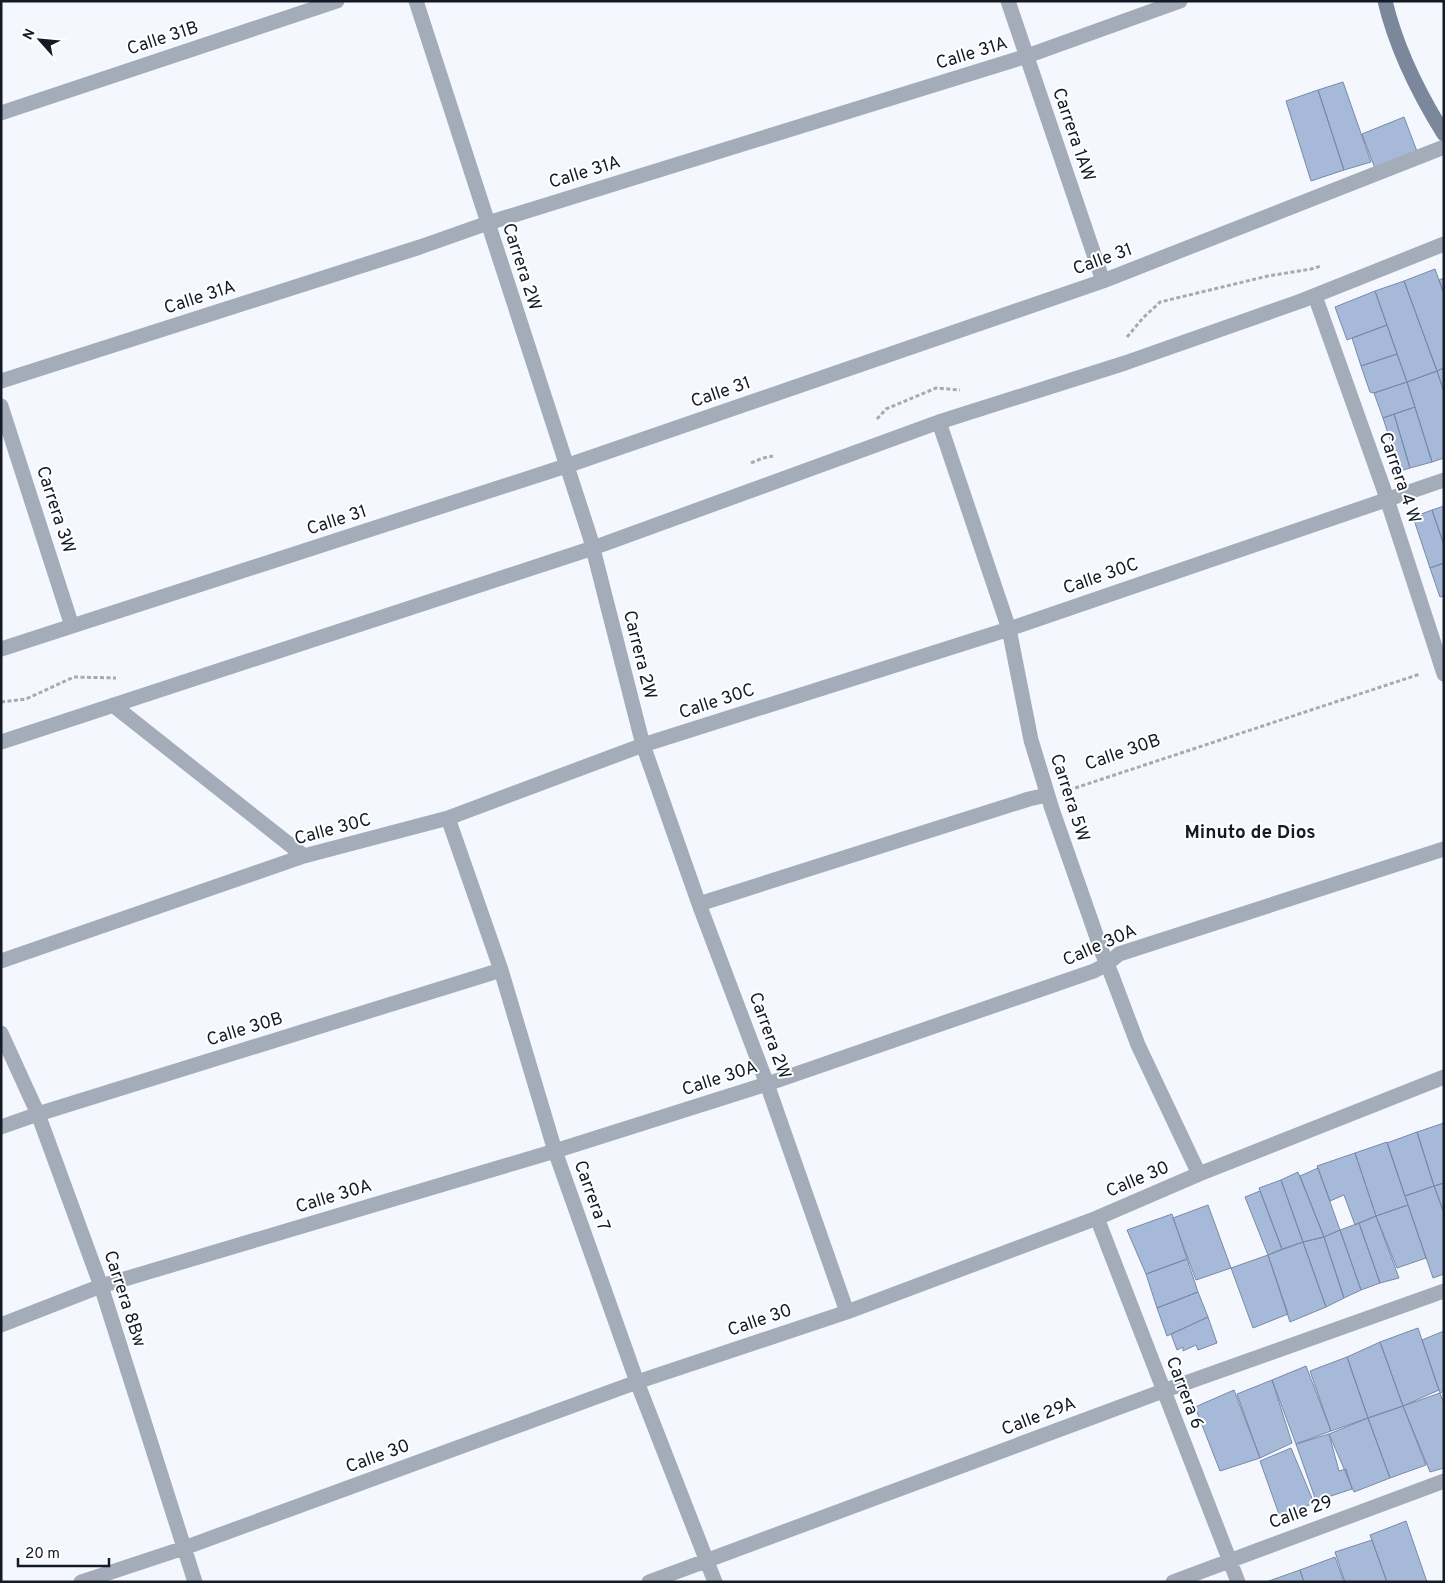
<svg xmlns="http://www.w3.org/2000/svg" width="1445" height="1583" font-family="Overpass,sans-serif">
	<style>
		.building { fill: #a6b9d8; stroke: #788aa7 }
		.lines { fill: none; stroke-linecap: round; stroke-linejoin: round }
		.path { stroke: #a6abb2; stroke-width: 3; stroke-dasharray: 4 2.5; stroke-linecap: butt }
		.street { stroke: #a4acba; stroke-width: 15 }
		.secondary { stroke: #7b889b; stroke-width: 15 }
		.labels { text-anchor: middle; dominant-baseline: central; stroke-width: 4; stroke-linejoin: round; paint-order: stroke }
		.street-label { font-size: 18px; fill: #141b26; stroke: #fff }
		.neighbourhood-label { font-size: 19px; font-weight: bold; fill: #141b26; stroke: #fff }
	</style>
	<rect width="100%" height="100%" fill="#f4f8fe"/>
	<path class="building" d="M1343,82L1371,162L1344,170L1318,90Z
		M1318,90L1344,170L1311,181L1286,101Z
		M1404,117L1418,154L1376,171L1362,134Z
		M1435,269L1444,294V368L1437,371L1404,281Z
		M1444,278V294L1439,280Z
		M1404,281L1437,371L1407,382L1375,291Z
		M1375,291L1387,325L1347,340L1335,307Z
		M1387,325L1397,354L1361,366L1352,338Z
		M1397,354L1407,382L1374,393L1370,392L1361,366Z
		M1444,368V392L1437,371Z
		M1437,371L1444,392V458L1432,462L1407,382Z
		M1407,382L1415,407L1383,418L1374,393Z
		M1415,407L1432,462L1410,468L1394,414Z
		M1394,414L1410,468L1400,471L1383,418Z
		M1444,506V545L1432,510Z
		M1432,510L1444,545V563L1430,568L1413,517Z
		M1444,563V596L1440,597L1430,568Z
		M1444,1123V1183L1434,1186L1417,1132Z
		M1417,1132L1434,1186L1405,1196L1387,1143Z
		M1387,1142L1408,1205L1376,1216L1355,1153Z
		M1355,1153L1376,1216L1355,1225L1344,1195L1330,1201L1317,1166Z
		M1318,1168L1340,1230L1324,1237L1300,1176Z
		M1298,1172L1324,1237L1303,1242L1281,1180Z
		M1281,1180L1303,1242L1282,1249L1259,1188Z
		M1444,1183V1213L1434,1186Z
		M1434,1186L1444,1213V1274L1433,1278L1405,1196Z
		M1260,1191L1282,1249L1268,1255L1245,1197Z
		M1208,1205L1231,1268L1196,1280L1173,1218Z
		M1408,1205L1426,1258L1397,1268L1376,1216Z
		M1172,1214L1187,1259L1146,1274L1127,1230Z
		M1376,1216L1399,1278L1380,1283L1359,1223Z
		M1359,1223L1380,1283L1361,1290L1340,1230Z
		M1340,1230L1361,1290L1344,1298L1324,1237Z
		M1324,1237L1344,1298L1326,1307L1303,1242Z
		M1303,1242L1326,1307L1290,1322L1268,1255Z
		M1268,1255L1288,1314L1253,1328L1231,1268Z
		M1187,1259L1198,1292L1157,1308L1146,1274Z
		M1198,1292L1208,1317L1167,1336L1157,1308Z
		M1208,1317L1217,1343L1198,1350L1196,1345L1183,1351V1347L1177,1350L1171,1334Z
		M1418,1328L1439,1390L1403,1406L1380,1342Z
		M1444,1331V1391L1440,1393L1422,1340Z
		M1380,1342L1403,1406L1368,1418L1347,1357Z
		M1347,1357L1368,1418L1331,1431L1310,1371Z
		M1306,1366L1331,1431L1296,1444L1272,1380Z
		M1272,1380L1292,1443L1260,1458L1237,1394Z
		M1234,1390L1260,1458L1220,1471L1195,1407Z
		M1440,1393L1444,1404V1468L1430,1472L1403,1406Z
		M1403,1406L1426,1465L1390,1478L1368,1418Z
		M1368,1418L1390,1478L1354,1492L1329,1434Z
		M1329,1434L1339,1471L1346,1469L1352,1489L1316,1501L1296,1444Z
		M1291,1448L1314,1503L1280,1517L1260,1461Z
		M1406,1521L1427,1582H1387L1370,1535Z
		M1372,1540L1387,1582H1345L1335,1552Z
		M1335,1557L1344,1582H1304L1300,1570Z
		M1300,1570L1304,1582H1266Z"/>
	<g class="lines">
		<path class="path" d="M1127,337L1143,318L1160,302L1268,276L1311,269L1321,266
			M877,419L886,409L936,388L960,390
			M751,463L763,458L773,456
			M1,702L26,699L74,677L116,678
			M1069,790L1420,674"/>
		<path class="street" d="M416,1L590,537L643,745L699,904L767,1084L847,1312
			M1008,1L1103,281
			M1,113L337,1
			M1315,296L1383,487L1444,674
			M1,381L420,247L488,223L1027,56L1180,1
			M1,406L72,626
			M939,422L1009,629L1031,740L1052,809L1102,952L1112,976L1138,1045L1199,1174
			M1,649L566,466L1103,281L1444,147
			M113,705L304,856
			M1,742L593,548L939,422L1125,363L1301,301L1444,244
			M448,818L501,970L555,1151L637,1382L715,1582
			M699,904L1029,799L1047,795
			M1,961L304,856L448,818L643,745L1009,629L1444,480
			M1,1033L38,1114L101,1286L195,1582
			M1,1127L38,1114L501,970
			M1097,1218L1238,1582
			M1,1325L101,1286L555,1151L767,1084L1094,971L1107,964L1119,954L1444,849
			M81,1582L184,1548L637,1382L847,1312L1097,1218L1199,1174L1444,1077
			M649,1582L1163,1391L1444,1291
			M1173,1582L1444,1481"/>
		<path class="secondary" d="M1385,1C1396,47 1419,94 1444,134"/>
	</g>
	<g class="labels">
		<g class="street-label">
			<text transform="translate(163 39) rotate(-18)">Calle 31B</text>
			<text transform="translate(972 54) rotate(-17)">Calle 31A</text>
			<text transform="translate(1073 135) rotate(71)">Carrera 1AW</text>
			<text transform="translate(585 173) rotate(-17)">Calle 31A</text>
			<text transform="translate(1103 260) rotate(-20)">Calle 31</text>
			<text transform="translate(521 267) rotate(72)">Carrera 2W</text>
			<text transform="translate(200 298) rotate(-18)">Calle 31A</text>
			<text transform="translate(721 393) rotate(-19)">Calle 31</text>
			<text transform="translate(1399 478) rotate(71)">Carrera 4 W</text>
			<text transform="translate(55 510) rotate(72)">Carrera 3W</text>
			<text transform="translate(337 521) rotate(-18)">Calle 31</text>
			<text transform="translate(1101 577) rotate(-19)">Calle 30C</text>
			<text transform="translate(639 655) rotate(76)">Carrera 2W</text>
			<text transform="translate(717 702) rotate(-18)">Calle 30C</text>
			<text transform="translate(1123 753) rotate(-19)">Calle 30B</text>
			<text transform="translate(1069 798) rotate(72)">Carrera 5W</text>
			<text transform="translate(333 830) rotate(-15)">Calle 30C</text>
			<text transform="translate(1100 946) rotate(-24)">Calle 30A</text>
			<text transform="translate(245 1030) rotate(-17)">Calle 30B</text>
			<text transform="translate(769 1036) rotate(70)">Carrera 2W</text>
			<text transform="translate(720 1079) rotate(-18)">Calle 30A</text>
			<text transform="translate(1138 1180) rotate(-23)">Calle 30</text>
			<text transform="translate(591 1196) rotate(70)">Carrera 7</text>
			<text transform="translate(334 1197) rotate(-17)">Calle 30A</text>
			<text transform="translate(124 1299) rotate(72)">Carrera 8Bw</text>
			<text transform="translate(760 1321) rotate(-19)">Calle 30</text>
			<text transform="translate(1184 1393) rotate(69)">Carrera 6</text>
			<text transform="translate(1039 1417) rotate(-21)">Calle 29A</text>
			<text transform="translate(378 1457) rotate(-20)">Calle 30</text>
			<text transform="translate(1301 1513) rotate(-20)">Calle 29</text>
		</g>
		<g class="neighbourhood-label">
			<text x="1250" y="833">Minuto de Dios</text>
		</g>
	</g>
	<rect width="1445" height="1583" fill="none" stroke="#141b26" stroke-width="5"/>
	<g transform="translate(40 40) rotate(297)" stroke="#ffffff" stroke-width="4" paint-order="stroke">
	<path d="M0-4L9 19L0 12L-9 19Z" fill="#141b26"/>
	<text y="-8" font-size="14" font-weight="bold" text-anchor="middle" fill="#141b26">N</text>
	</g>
	<path d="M18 1558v8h91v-8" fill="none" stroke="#141b26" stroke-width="2.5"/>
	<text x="25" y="1558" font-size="15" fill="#141b26" stroke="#ffffff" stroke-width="4" paint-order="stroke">20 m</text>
</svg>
